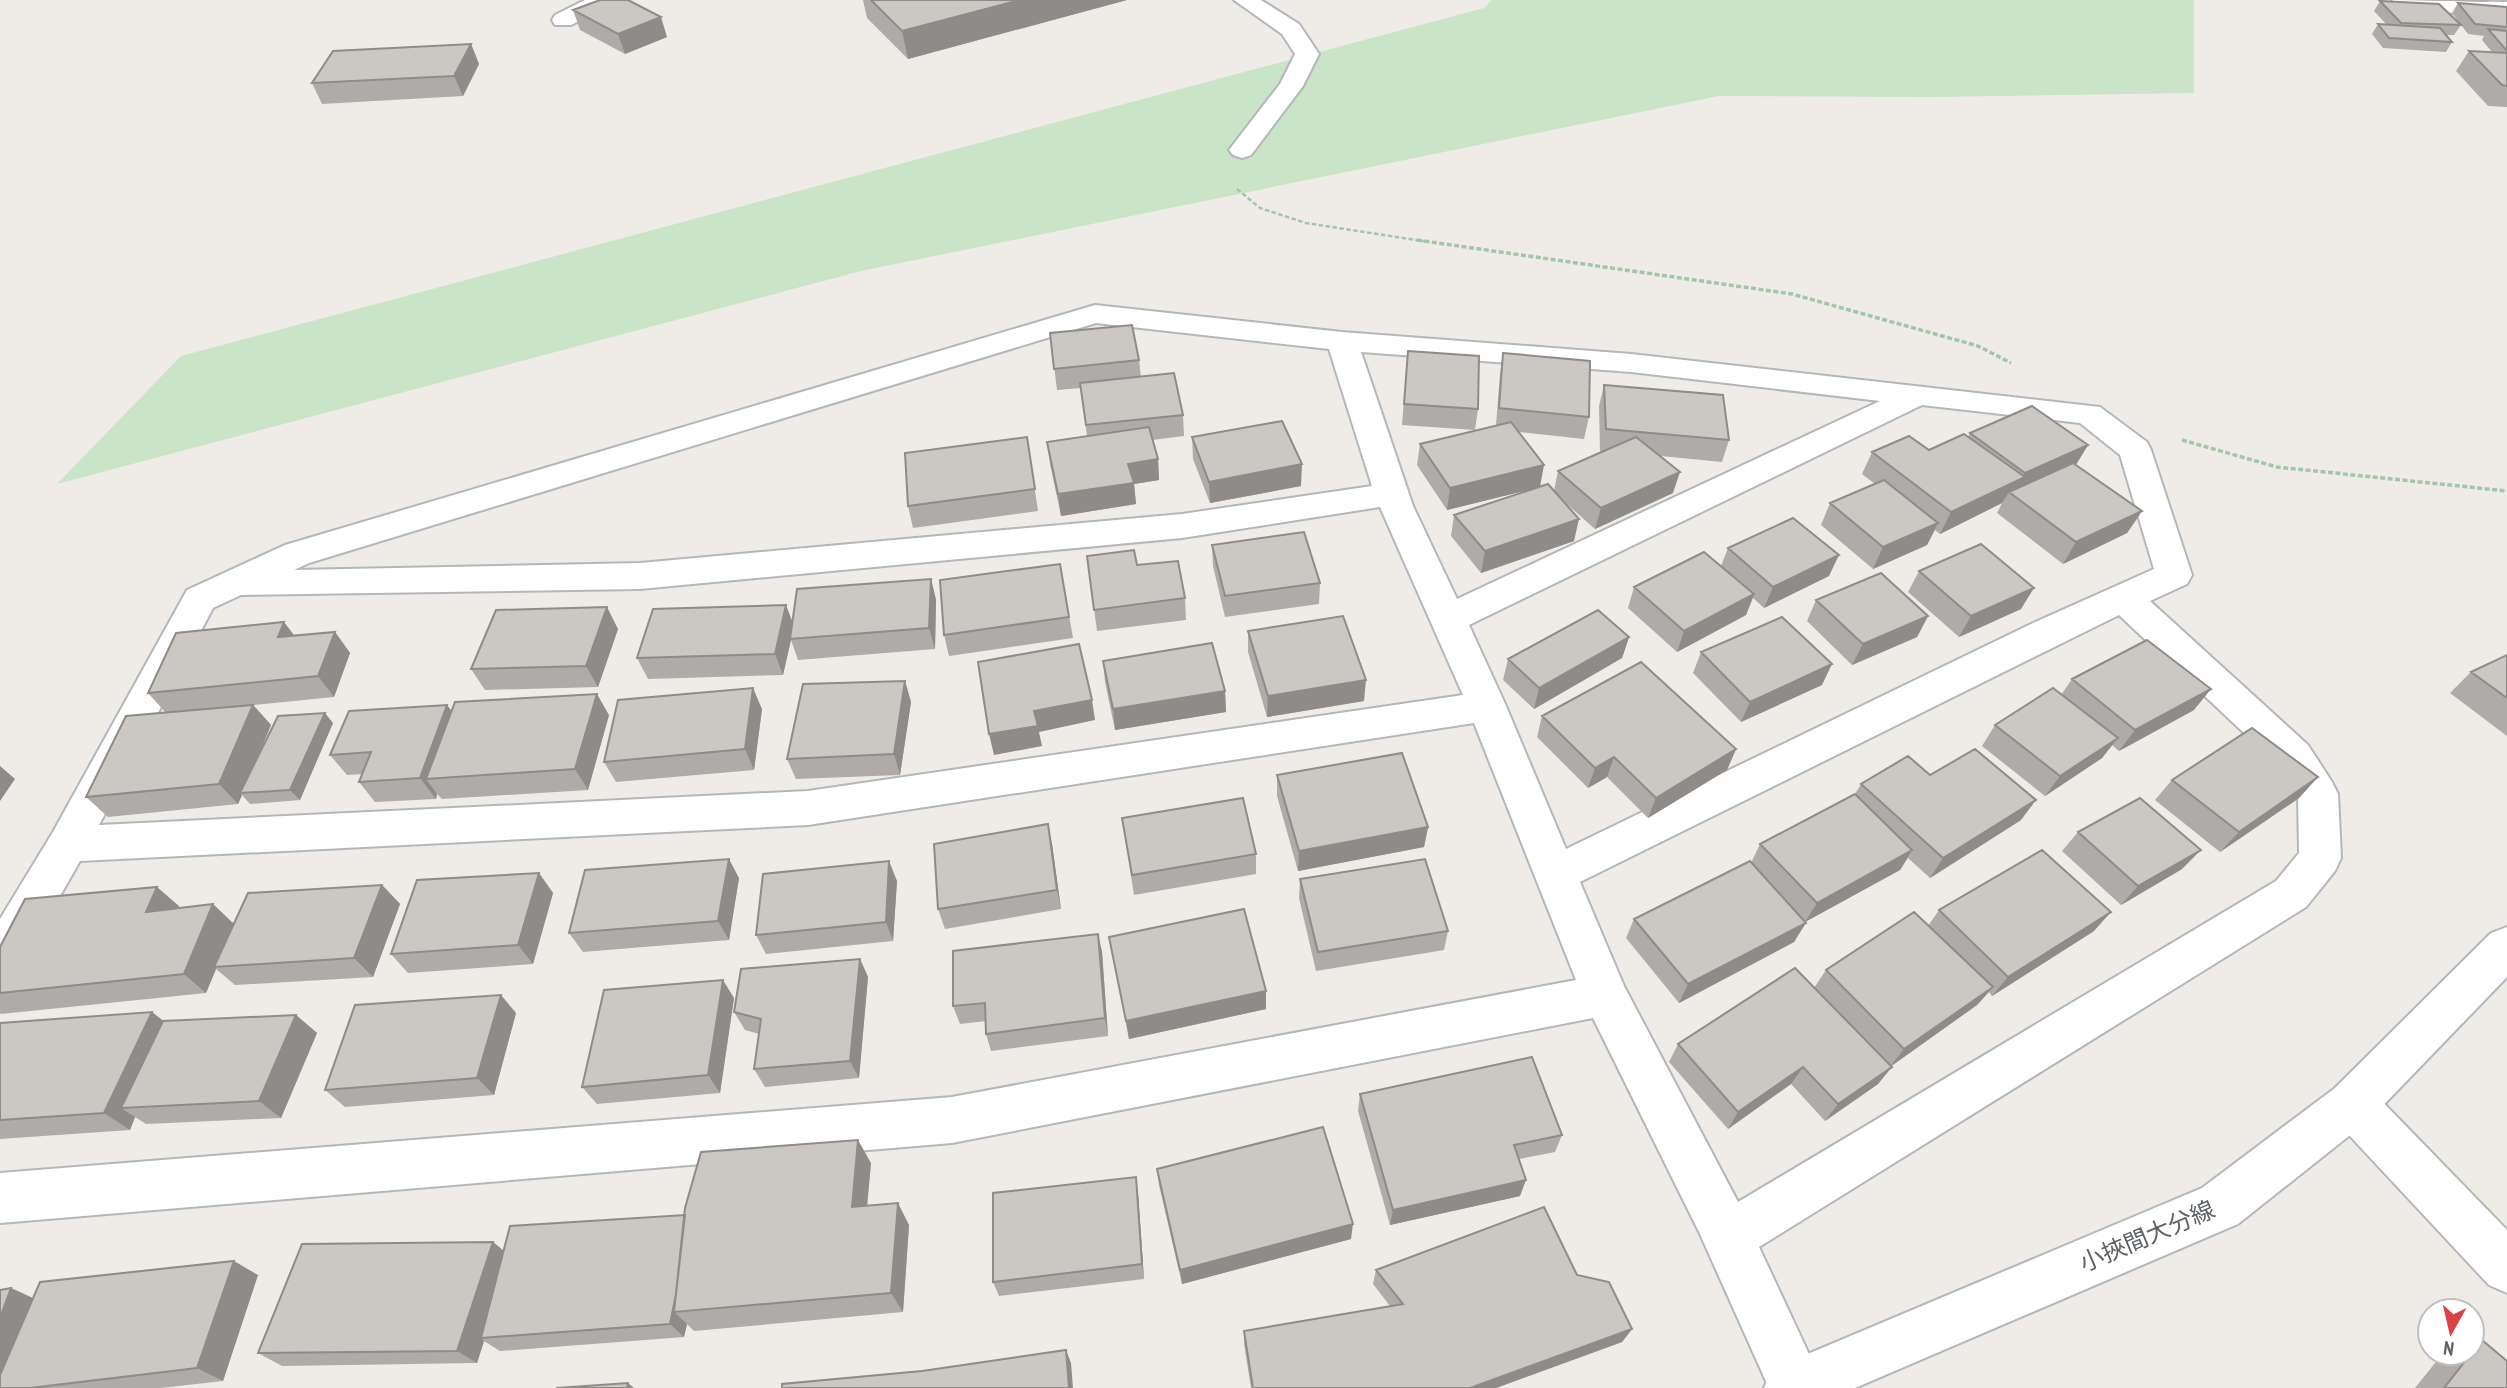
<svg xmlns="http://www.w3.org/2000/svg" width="2507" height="1388" font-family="'PT Sans Narrow','Noto Sans JP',sans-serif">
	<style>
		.green { fill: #c9e4c6 }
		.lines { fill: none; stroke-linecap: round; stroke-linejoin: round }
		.street-casing { stroke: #b4b7ba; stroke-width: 4 }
		.secondary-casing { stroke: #b3b6ba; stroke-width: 4 }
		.path-far1 { stroke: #a1c6a8; stroke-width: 2.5; stroke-dasharray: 4.5 2.5; stroke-linecap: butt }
		.path { stroke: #a1c6a8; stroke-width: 3.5; stroke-dasharray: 5 2.5; stroke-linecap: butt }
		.street { fill: #fff; fill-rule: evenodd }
		.secondary { fill: #fff; fill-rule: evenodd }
		.wall { fill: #afaba8 }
		.shaded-wall { fill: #8e8b88 }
		.building { fill: #cbc7c3; stroke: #8e8b88; stroke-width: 2 }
		.labels { text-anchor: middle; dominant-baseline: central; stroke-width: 5; stroke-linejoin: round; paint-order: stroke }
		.near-street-label { font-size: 24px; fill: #5e6265; stroke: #fff }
	</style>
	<rect width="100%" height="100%" fill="#efece7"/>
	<path class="green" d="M1492,0H2194V93L1932,97L1719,96L861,271L57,484L181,356L1484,8Z"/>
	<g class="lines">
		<g class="street-casing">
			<path id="street" d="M585,0H614L611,5L571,25H555L552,20L555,15Z
				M1234,0H1261L1299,24L1319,54L1303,86L1251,155L1242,158L1233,155L1229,150L1280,84L1295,54L1282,34Z
				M2393,0L2507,2V16L2402,10L2394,8L2391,3Z
				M1095,305L1342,332L1631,354L2100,407L2147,442L2151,450L2192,575L2187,584L2150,601L2308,745L2332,782L2338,794L2341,858L2335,871L2306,907L1759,1247L1815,1367L1822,1388H1769L1700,1234L1593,1018L952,1143L0,1223V1173L952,1097L1576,980L1474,723L808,825L80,861L16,973L0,979V919L53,832L187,590L285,545ZM1096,323L1329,349L1372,486L1182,514L640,563L294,570L309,563ZM1361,352L1631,372L1880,401L1457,599L1413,506ZM1922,405L2080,423L2120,455L2154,569L2031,624L1566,849L1506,706L1469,625ZM1380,507L1463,695L808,791L99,825L213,608L241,595L640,589L1182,538ZM2119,615L2280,767L2298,796L2299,853L2276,881L1738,1202L1624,986L1580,882Z
				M2352,1081L2369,1088L2507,1230V1293L2489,1285L2335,1120L2328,1104L2335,1088Z"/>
		</g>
		<g class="secondary-casing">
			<path id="secondary" d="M2507,927V977L2369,1120L2238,1224L1855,1388H1764L1772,1369L2202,1188L2335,1088L2491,933Z"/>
		</g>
		<path class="path-far1" d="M1237,189L1260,208L1306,223L1429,242"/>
		<path class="path" d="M1417,240L1792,294L1978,346L2011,363
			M2182,440L2277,467L2507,491"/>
		<use href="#street" class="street"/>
		<use href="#secondary" class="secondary"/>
	</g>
	<path class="wall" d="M863,0H1127L908,59L867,18Z
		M2415,0H2489L2488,2Z
		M2380,1L2461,25L2452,13L2458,3L2507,7V107L2488,106L2456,71L2469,51L2492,52L2482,40L2484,36L2468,34L2461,25L2454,35H2447L2452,42L2446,52L2383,48L2372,34L2378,24H2386L2374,11Z
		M573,10L667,37L625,54L580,30Z
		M471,44L479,64L463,96L322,104L312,83Z
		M1050,333L1139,360L1141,377L1183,415L1184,436L1152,440L1158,459L1159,480L1134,484L1136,504L1061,516L1050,464L1047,442L1087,436L1081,388L1057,390Z
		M1408,351L1478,409L1475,430L1402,425Z
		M1503,353L1589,417L1584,439L1519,432L1540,487L1447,510L1417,465L1420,444L1496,425L1500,374Z
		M1604,385L1729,440L1722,462L1661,456L1673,493L1595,529L1560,498L1574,541L1481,573L1451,536L1454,515L1554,491L1558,471L1603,451H1600L1599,406Z
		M1970,433L2088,445L2076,465L2142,511L2127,533L2063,564L1997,513L2002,503L1940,534L1935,530L1927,545L1873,569L1821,525L1830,503L1875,484L1862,474L1872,452L1929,450L1968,437Z
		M1027,437L1038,511L913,528L908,506Z
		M1192,437L1301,486L1210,503L1193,459Z
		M1212,545L1320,583L1319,604L1225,617L1213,566Z
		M1728,548L1829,576L1764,608L1753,598L1746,615L1677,652L1628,608L1634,587L1721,566Z
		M1087,556L1137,565L1185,598L1186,620L1097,631Z
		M1060,564L1073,638L949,656L944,635Z
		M1919,571L2021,609L1959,637L1908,592Z
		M931,579L936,600L935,649L798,660L791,640L783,675L648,679L637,658L793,622Z
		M1816,600L1928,616L1917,637L1852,665L1807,621Z
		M618,629L598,687L485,690L471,669Z
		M1248,631L1364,701L1267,717L1248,652Z
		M335,632L350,653L334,697L253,705L271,725L256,760L333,723L300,800L250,804L242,795L238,804L108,817L86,797L166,713L148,693L294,635Z
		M1629,637L1622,658L1534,709L1503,680L1508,659Z
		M1701,652L1822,685L1741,722L1693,673Z
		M2507,655V736L2450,693L2471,672Z
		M1103,661L1225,691L1226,712L1115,730L1105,682Z
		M2072,679L2194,710L2119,751L2112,745L2102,758L2045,796L1982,746L1995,725L2061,695Z
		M905,681L911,702L900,775L796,779L787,759Z
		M447,705L452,711L609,715L588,790L442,799L437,794L436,799L375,802L359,782L362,774L347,775L330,755Z
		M762,709L754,770L616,782L604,762Z
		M1542,716L1736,749L1727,770L1648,818L1607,777L1588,788L1537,737Z
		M1277,775L1428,827L1424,847L1298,871L1277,796Z
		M1930,775L2021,820L1930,878L1908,858L1900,870L1805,922L1794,942L1679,1003L1626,938L1634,919L1751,863L1760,844L1855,794L1861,784Z
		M2318,777L2299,798L2220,852L2155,800L2172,780Z
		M1122,818L1256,854V874L1134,895Z
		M2078,832L2182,869L2121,905L2062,851Z
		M1052,844L1061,909L945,929L938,909Z
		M539,873L553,893L533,964L408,973L391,954Z
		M739,878L729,940L583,952L569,933Z
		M1300,879L1448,931L1444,950L1316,971L1299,898Z
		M897,881L893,941L766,954L756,935Z
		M382,885L400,904L373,977L235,985L216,969L206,993L1,1014L0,1013V947L179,906L178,908L234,923Z
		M1939,910L2094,931L1992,996L1989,992L1977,1005L1891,1066L1878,1084L1825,1121L1791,1084L1728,1129L1669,1062L1678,1044L1814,988L1826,970L1928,926Z
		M1098,934L1102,952L1108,1036L991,1051L986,1034V1021L960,1024L953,1006Z
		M1109,937L1266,991V1009L1129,1039Z
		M860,959L868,977L859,1078L765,1087L754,1069L759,1034L745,1030L734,1012Z
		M734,998L720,1093L597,1104L582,1087Z
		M516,1013L494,1095L345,1107L325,1090Z
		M296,1015L317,1033L281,1118L146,1124L135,1117L130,1130L0,1139V1023L164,1021Z
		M1360,1094L1562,1135L1555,1152L1519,1159L1520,1196L1390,1225L1358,1111Z
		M871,1163L867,1206L909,1225L903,1312L694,1331L687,1324L684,1337L500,1351L484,1341L477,1363L282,1366L258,1353L493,1242L504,1251L685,1215Z
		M1157,1169L1351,1239L1182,1284L1159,1185Z
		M1138,1193L1144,1279L999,1296L993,1282Z
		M1376,1270L1577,1275L1632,1329L1622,1342L1496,1388H1251L1244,1344V1331L1390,1306L1373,1284Z
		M258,1275L223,1381L161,1388H0L11,1288L33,1298Z
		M2482,1340L2507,1388H2415L2439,1358L2450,1353H2472V1344Z"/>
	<path class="shaded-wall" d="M1020,0H1127L908,59L902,31Z
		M661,17L667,37L625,54L618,34Z
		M471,44L479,64L463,96L454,76Z
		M2088,445L2075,466L2009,492L2002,503L1940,534L1951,512L2023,478L2025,473Z
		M1158,459L1159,480L1134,484L1136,504L1061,516L1058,494L1128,464Z
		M1302,464L1301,486L1210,503L1209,482Z
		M1544,465L1540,487L1447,510L1450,488Z
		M1680,472L1673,493L1595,529L1601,508Z
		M2142,511L2127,533L2063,564L2076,542Z
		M1579,519L1574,541L1481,573L1485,551Z
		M1938,523L1927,545L1873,569L1883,547Z
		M1839,555L1829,576L1764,608L1773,587Z
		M931,579L936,600L935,649L929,628Z
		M2034,588L2021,609L1959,637L1971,616Z
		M1754,594L1746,615L1677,652L1684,631Z
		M786,605L794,626L783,675L775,654Z
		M607,607L618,629L598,687L586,666Z
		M1928,616L1917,637L1852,665L1863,644Z
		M284,622L300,643L278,637Z
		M335,632L350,653L334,697L318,676Z
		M1629,637L1622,658L1534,709L1539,688Z
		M1832,664L1822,685L1741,722L1750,702Z
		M1366,680L1364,701L1267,717L1268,696Z
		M905,681L911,702L900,775L894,754Z
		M753,688L762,709L754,770L745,749Z
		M2211,689L2194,710L2119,751L2135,730Z
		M1225,691L1226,712L1115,730L1113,709Z
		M597,694L609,715L588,790L575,769Z
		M1092,700L1095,720L1039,732L1042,746L994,755L989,734L1034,711Z
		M253,705L271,725L243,793H240L242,795L238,804L219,784Z
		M447,705L462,726L426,779L437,794L436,799L420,778Z
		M325,713L333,723L300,800L290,790Z
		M2118,738L2102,758L2045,796L2060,776Z
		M1736,749L1727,770L1648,818L1656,798Z
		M1614,757L1607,777L1588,788L1595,768Z
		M0,766L15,779L0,801Z
		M2318,777L2299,798L2220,852L2239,832Z
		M2036,800L2021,820L1930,878L1943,858Z
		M1048,824L1052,844L1061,909L1057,890Z
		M1428,827L1424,847L1298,871L1299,851Z
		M1912,850L1900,870L1805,922L1817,903Z
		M2201,850L2182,869L2121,905L2138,886Z
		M729,859L739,878L729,940L718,921Z
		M889,861L897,881L893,941L886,922Z
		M539,873L553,893L533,964L518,945Z
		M382,885L400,904L373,977L354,958Z
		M157,887L179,906L168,931L146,912Z
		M213,904L234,924L214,967L216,969L206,993L184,974Z
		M2111,912L2094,931L1992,996L2008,977Z
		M1806,923L1794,942L1679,1003L1688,984Z
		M1098,934L1102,952L1108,1036L1105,1018Z
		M860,959L868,977L859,1078L850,1061Z
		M723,980L734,998L720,1093L708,1075Z
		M1993,987L1977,1005L1890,1067L1904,1049Z
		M1266,991V1009L1129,1039L1126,1021Z
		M501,995L516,1013L494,1095L477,1078Z
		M152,1012L175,1030L121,1108L135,1117L130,1130L104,1113Z
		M296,1015L317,1033L281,1118L259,1101Z
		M1803,1067L1791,1084L1728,1129L1738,1112Z
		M1892,1067L1878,1084L1825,1121L1838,1104Z
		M858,1140L871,1163L865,1228L852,1207Z
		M1136,1177L1138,1193L1144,1279L1142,1264Z
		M1526,1180L1520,1196L1390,1225L1393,1210Z
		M898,1203L909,1225L903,1312L891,1293Z
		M691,1214L674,1312L687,1324L684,1337L670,1324Z
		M1353,1224L1351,1239L1182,1284L1180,1270Z
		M493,1242L511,1257L481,1338L484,1341L477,1363L457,1351Z
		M234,1261L258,1275L223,1381L197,1368Z
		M11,1288L41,1302L0,1388V1318Z
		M1632,1329L1622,1342L1496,1388H1470Z
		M1066,1350L1071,1363L1073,1388H1069Z
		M628,1383L634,1388H627Z"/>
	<path class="building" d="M600,0H628L661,17L618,34L573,10Z
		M871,0H1020L902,31Z
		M2380,1L2439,4L2461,25L2401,23Z
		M2458,3L2507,7V27L2475,24Z
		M2378,24L2440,28L2452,42L2389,38Z
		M2488,29L2507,31V51Z
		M471,44L454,76L312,83L333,51Z
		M2469,51L2507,53V86L2502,85Z
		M1132,325L1139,360L1054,369L1050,333Z
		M1408,351L1479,356L1478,409L1404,404Z
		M1503,353L1590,361L1589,417L1499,408Z
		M1174,373L1183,415L1086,425L1080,383Z
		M1604,385L1723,395L1729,440L1606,429Z
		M2032,406L2088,445L2025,473L1970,433Z
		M1282,421L1302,464L1209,482L1192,437Z
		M1511,422L1544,465L1450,488L1420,444Z
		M1149,427L1158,459L1128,464L1134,483L1058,494L1047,442Z
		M1964,434L2025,477L1951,512L1872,452L1909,436L1929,450Z
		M1027,437L1035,489L908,506L905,453Z
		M1636,437L1680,472L1601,508L1558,471Z
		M2073,463L2142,511L2076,542L2009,492Z
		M1884,480L1938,523L1883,547L1830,503Z
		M1548,484L1579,519L1485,551L1454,515Z
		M1793,518L1839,555L1773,587L1728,548Z
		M1304,532L1320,583L1225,596L1212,545Z
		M1981,544L2034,588L1971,616L1919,571Z
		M1134,550L1137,565L1178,561L1185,598L1094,610L1087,556Z
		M1704,552L1754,594L1684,631L1634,587Z
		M1060,564L1069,617L944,635L940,580Z
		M1881,573L1928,616L1863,644L1816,600Z
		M931,579L929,628L790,639L797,589Z
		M786,605L775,654L637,658L653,609Z
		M607,607L586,666L471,669L496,610Z
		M1598,610L1629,637L1539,688L1508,659Z
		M1343,616L1366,680L1268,696L1248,631Z
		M1782,617L1832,664L1750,702L1701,652Z
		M284,622L278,637L335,632L318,676L148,693L176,633Z
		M2147,640L2211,689L2135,730L2072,679Z
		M1212,643L1225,691L1113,709L1103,661Z
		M1079,644L1092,700L1034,711L1038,726L989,734L978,662Z
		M2507,655V698L2471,672Z
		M1641,662L1736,749L1656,798L1614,757L1595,768L1542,716Z
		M905,681L894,754L787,759L803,684Z
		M753,688L745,749L604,762L618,700Z
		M2053,688L2118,738L2060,776L1995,725Z
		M597,694L575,769L426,779L455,702Z
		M253,705L219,784L86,797L126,716Z
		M447,705L420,778L359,782L371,752L330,755L349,711Z
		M325,713L290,790L240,793L278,716Z
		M2252,728L2318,777L2239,832L2172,780Z
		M1975,749L2036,800L1943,858L1861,784L1908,756L1930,775Z
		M1402,753L1428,827L1299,851L1277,775Z
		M1855,794L1912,850L1817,903L1760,844Z
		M1243,798L1256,854L1132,875L1122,818Z
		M2140,798L2201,850L2138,886L2078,832Z
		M1048,824L1057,890L938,909L934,844Z
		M2042,850L2111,912L2008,977L1939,910Z
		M729,859L718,921L569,933L585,870Z
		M1425,859L1448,931L1318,952L1300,879Z
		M889,861L886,922L756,935L763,874Z
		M1750,861L1806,923L1688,984L1634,919Z
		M539,873L518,945L391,954L417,880Z
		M382,885L354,958L214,967L248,893Z
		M157,887L146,912L213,904L184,974L0,993V947L25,899Z
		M1244,909L1266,991L1126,1021L1109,937Z
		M1914,912L1993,987L1904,1049L1826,970Z
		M1098,934L1105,1018L986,1034L985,1003L953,1006V951Z
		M860,959L850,1061L754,1069L761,1019L734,1012L741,969Z
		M1795,968L1892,1067L1838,1104L1803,1067L1738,1112L1678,1044Z
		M723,980L708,1075L582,1087L604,990Z
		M501,995L477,1078L325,1090L355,1005Z
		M152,1012L104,1113L0,1120V1023Z
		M296,1015L259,1101L121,1108L163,1021Z
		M1532,1057L1562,1135L1514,1145L1526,1180L1393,1210L1360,1094Z
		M1323,1127L1353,1224L1180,1270L1157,1169Z
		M858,1140L852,1207L898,1203L891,1293L674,1312L685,1208L701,1152Z
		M1136,1177L1142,1264L993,1282V1193Z
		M1544,1207L1577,1275L1609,1282L1632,1329L1470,1388H1253L1244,1331L1403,1304L1376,1270Z
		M685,1215L676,1294L670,1324L481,1338L510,1226Z
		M493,1242L457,1351L258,1353L302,1244Z
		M234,1261L197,1368L30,1388H0V1375L40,1282Z
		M11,1288L0,1318V1290Z
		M2482,1340L2507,1361V1388H2444Z
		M1066,1350L1069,1388H782V1384L922,1371Z
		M628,1383L627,1388H556Z"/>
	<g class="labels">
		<g class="near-street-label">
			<text transform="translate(2147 1236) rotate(-23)">小挾間大分線</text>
		</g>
	</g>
	<g transform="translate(2451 1332) rotate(188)"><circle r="33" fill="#ffffff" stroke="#bfc0c1" stroke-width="2"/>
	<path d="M0-5L12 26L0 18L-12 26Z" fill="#da4245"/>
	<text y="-10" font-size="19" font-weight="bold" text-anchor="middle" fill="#5e6265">N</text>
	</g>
</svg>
